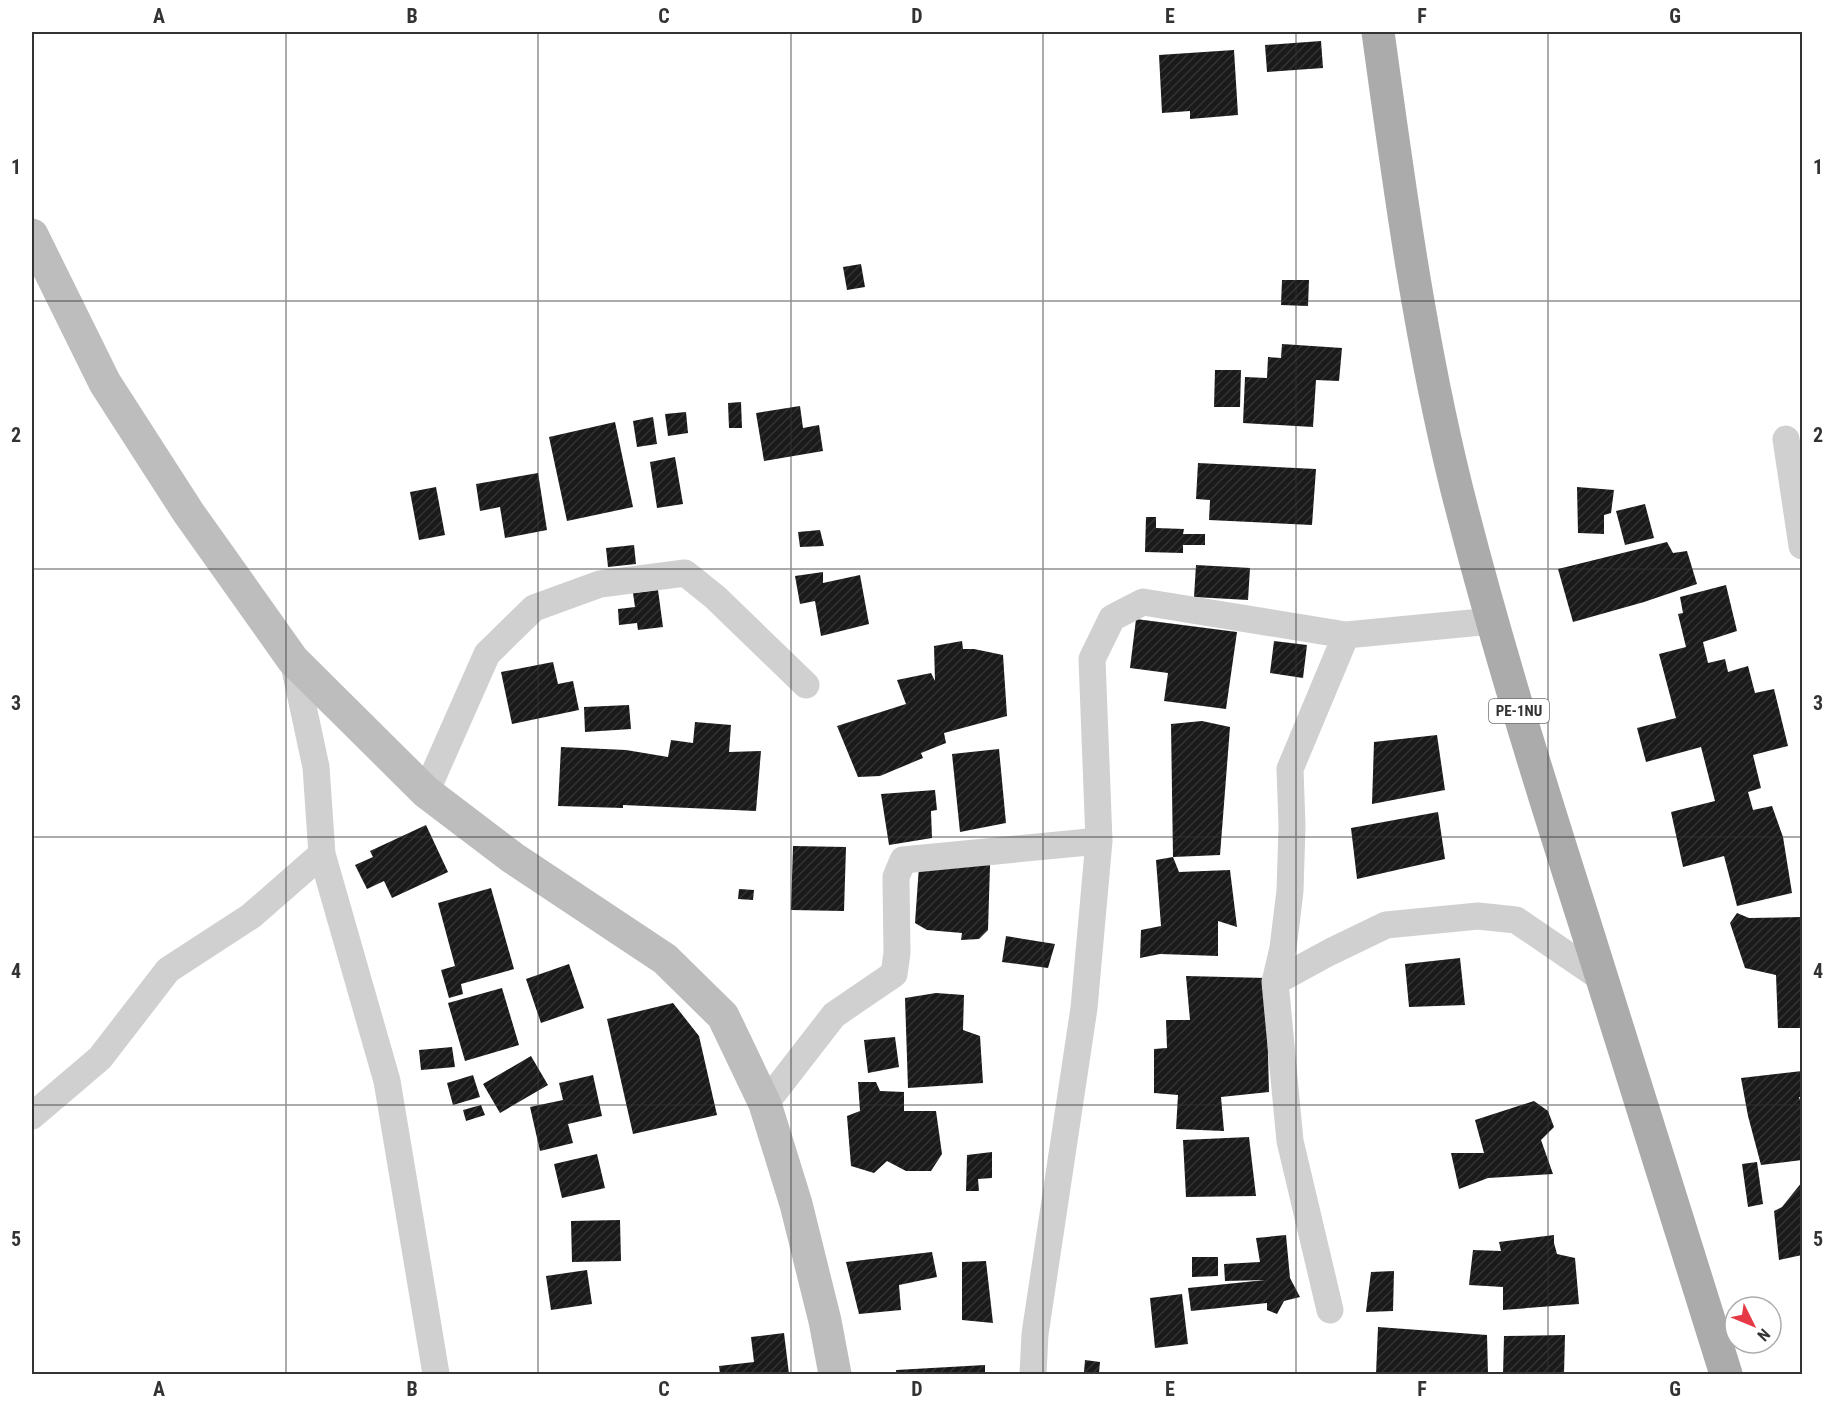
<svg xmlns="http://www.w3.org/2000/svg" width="1834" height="1406" font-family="'Roboto Condensed',sans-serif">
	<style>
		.building { fill: url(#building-hatch) }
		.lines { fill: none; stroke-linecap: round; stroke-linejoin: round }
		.street { stroke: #d0d0d0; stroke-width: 27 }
		.secondary { stroke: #bdbdbd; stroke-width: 33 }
		.primary { stroke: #ababab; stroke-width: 33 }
		.grid { fill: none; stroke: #333; stroke-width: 1.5; stroke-opacity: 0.55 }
		.labels { text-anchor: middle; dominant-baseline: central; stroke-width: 6; stroke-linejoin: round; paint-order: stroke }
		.shield { fill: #fff; stroke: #707070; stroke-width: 1.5 }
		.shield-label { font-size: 15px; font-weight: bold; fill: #333 }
		.neatline { fill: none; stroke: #333; stroke-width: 2 }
		.grid-label { font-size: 20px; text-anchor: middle; font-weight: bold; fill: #333 }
	</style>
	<defs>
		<pattern id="building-hatch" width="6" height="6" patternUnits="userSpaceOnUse" patternTransform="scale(1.5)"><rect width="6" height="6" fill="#1a1a1a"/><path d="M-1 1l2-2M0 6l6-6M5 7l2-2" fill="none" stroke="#333"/></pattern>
	</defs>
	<rect width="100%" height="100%" fill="#fff"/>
	<path class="building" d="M1321,41L1323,68L1267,72L1265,45Z
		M1234,50L1238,115L1190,119V111L1162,113L1159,55Z
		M861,264L865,287L847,290L843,267Z
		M1282,280H1309L1308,306L1281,305Z
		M1282,344L1342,348L1339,381L1316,380L1313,427L1243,423L1245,377L1267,378L1268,357L1281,358Z
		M1215,370H1241L1240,407H1214Z
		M741,402L742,428H729L728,403Z
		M800,406L803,428L819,425L823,451L764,461L756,413Z
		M686,412L688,433L668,436L665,414Z
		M653,417L657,444L637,447L633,421Z
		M615,422L633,507L567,521L549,437Z
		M675,457L683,504L657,508L650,462Z
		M1198,463L1316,469L1312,525L1209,520L1210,500L1196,499Z
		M538,473L547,530L505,538L500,507L480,511L476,484Z
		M436,487L445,535L419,540L410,492Z
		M1577,487L1614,490L1611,513L1604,515V534L1578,533Z
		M1645,504L1654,538L1625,545L1616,511Z
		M1146,517H1156V528L1184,529L1183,534H1205V545H1183V553L1145,552Z
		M820,530L824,546L800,547L798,532Z
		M1667,542L1673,553L1687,551L1697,584L1644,602L1573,622L1558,569Z
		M634,545L636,564L608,567L606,548Z
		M1196,565L1250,568L1248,600L1194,597Z
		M823,572V583L860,575L869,624L821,636L815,601L800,604L795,576Z
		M1726,585L1737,631L1703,642L1708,663L1725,659L1728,672L1748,666L1755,693L1774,689L1788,746L1753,755L1761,788L1748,792L1753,810L1772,806L1783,837L1792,893L1737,906L1724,856L1683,867L1671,812L1715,801L1701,747L1646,762L1637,728L1676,718L1659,654L1686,647L1678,614L1683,613L1680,597Z
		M658,590L663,627L638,630L637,623L619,625L618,609L635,607L633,593Z
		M1136,619L1237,632L1226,709L1164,701L1168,673L1130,668Z
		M962,641L963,649H974L1003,655L1007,716L944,733L946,743L921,753L923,758L880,776L858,777L837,726L906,704L897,680L931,673L935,681L934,646Z
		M1274,641L1307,645L1303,678L1270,673Z
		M553,662L558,684L573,681L579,710L512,724L501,672Z
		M629,705L631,729L585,732L584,707Z
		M1202,721L1230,727L1220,855L1173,857L1171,724Z
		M695,722L731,725L729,752L761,751L756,811L623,805V808L558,806L561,747L626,750L668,757L671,740L693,743Z
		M1437,735L1445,790L1372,804L1374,742Z
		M999,749L1006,823L960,832L952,754Z
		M935,790L937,810L931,811L932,838L889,845L881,794Z
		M1438,812L1445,859L1357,879L1351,828Z
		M426,825L448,872L392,898L384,881L367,889L355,865L373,857L370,851Z
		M793,846L846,847L844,911L791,910Z
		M1173,857L1179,872L1230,870L1237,927L1218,921V956L1160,954L1140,958L1141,930L1161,926L1156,860Z
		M990,865L988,930L979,939L961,940L962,933L927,930L915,923L919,866Z
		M491,888L514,969L461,984L463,994L449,998L441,970L455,966L438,903Z
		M739,889L754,890L753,900L738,899Z
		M1737,913L1749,918L1802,917V1028H1778L1776,975L1745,968L1730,923Z
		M1006,936L1055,944L1048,968L1002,962Z
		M1460,958L1465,1005L1409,1007L1405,964Z
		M569,964L584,1008L541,1023L526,979Z
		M1186,976L1266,978L1269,1092L1221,1097L1224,1131L1176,1129L1178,1095L1154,1093V1049L1167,1048L1166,1020H1190Z
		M502,988L519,1045L465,1061L448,1003Z
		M936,993L964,995L963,1030L980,1036L983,1083L908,1088L905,998Z
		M673,1003L699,1036L717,1115L633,1134L607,1019Z
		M895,1037L899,1067L868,1073L864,1040Z
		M452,1047L455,1067L421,1070L419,1050Z
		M531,1056L548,1085L500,1113L483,1084Z
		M1802,1071V1097H1799L1802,1107V1160L1761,1165L1748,1116L1741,1078Z
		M473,1075L480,1097L453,1105L447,1083Z
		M593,1075L602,1116L568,1124L573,1143L540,1151L530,1107L563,1100L559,1083Z
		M858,1082H876L880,1091L904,1092V1111H936L942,1154L931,1171H906L887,1161L874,1173L851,1166L847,1116L860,1111Z
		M1534,1101L1548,1111L1554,1127L1541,1140L1553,1174L1488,1178L1459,1189L1451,1153H1484L1475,1120Z
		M481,1105L485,1115L466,1121L463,1110Z
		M1249,1137L1256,1196L1186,1197L1183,1140Z
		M992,1152V1178L978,1179L979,1191H966L967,1155Z
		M597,1154L605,1188L562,1198L554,1164Z
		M1757,1162L1763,1204L1748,1207L1742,1164Z
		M1802,1182V1255L1779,1260L1774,1211L1782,1207Z
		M620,1220L621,1261L572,1262L571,1221Z
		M1286,1235L1290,1278L1300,1297L1284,1301L1277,1314L1267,1310V1303L1191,1311L1188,1288L1265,1280L1225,1281L1224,1264L1260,1262L1256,1238Z
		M1554,1235V1243L1557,1254L1575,1258L1579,1304L1503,1310V1287L1469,1285L1473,1250L1501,1251L1499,1242Z
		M932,1252L937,1277L899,1285L901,1310L859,1314L846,1262Z
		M1192,1257H1218V1276L1192,1277Z
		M986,1261L993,1323L962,1320V1262Z
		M587,1270L592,1304L551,1310L546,1276Z
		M1394,1271L1393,1311L1366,1312L1371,1272Z
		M1182,1294L1188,1344L1155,1348L1150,1298Z
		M1378,1327L1487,1335L1488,1374H1376Z
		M784,1333L789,1374H720L719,1366L754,1362L751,1337Z
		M1565,1335L1564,1374H1503L1504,1336Z
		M1085,1360L1100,1362L1099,1373L1084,1372Z
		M985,1365V1374H896V1370Z"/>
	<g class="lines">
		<path class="street" d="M1786,439L1802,546
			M293,660L316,767L322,854L387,1081L436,1374
			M426,792L487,654L534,608L600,584L685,573L715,597L806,685
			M1275,982L1330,952L1386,925L1478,916L1516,920L1601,978
			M765,1104L834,1015L894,974L897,953L896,877L903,860L1099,841
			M32,1116L100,1058L168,970L251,916L322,854
			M1330,1310L1290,1141L1275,982L1283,948L1290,891L1292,826L1290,769L1346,635
			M1033,1374L1035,1334L1084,1008L1099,841L1092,659L1112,618L1143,602L1346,635L1492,621"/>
		<path class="secondary" d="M32,235L105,383L188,512L293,660L426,792L513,858L665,959L723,1016L765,1104L796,1204L825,1321L835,1374"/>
		<path class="primary" d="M1378,32C1399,184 1419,336 1456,486C1493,633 1538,777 1584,921C1631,1072 1679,1223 1726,1374"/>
	</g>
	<path class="grid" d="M286,32V1374M538,32V1374M791,32V1374M1043,32V1374M1296,32V1374M1548,32V1374M32,301H1802M32,569H1802M32,837H1802M32,1105H1802"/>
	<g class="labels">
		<rect class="shield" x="1489" y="699" width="60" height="24" rx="4.5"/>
		<g class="shield-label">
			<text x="1519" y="711">PE-1NU</text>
		</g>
	</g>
	<rect width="1834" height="1406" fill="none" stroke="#ffffff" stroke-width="66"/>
	<g transform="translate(1753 1325) rotate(133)"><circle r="28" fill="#ffffff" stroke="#adadad" stroke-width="1.5"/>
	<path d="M0-4.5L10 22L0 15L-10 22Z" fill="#e63946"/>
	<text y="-9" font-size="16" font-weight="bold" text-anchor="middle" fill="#333333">N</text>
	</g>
	<rect x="33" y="33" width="1768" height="1340" class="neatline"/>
	<g class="grid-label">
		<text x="159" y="23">A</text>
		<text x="412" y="23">B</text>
		<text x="664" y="23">C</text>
		<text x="917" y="23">D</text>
		<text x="1170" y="23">E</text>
		<text x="1422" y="23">F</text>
		<text x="1675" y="23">G</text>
		<text x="16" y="174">1</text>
		<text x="1818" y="174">1</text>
		<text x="16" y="442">2</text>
		<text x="1818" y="442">2</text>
		<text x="16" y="710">3</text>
		<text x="1818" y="710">3</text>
		<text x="16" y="978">4</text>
		<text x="1818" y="978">4</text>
		<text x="16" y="1246">5</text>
		<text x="1818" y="1246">5</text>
		<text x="159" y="1396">A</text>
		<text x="412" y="1396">B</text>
		<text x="664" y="1396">C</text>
		<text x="917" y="1396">D</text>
		<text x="1170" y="1396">E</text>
		<text x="1422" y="1396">F</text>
		<text x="1675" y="1396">G</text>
	</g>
</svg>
